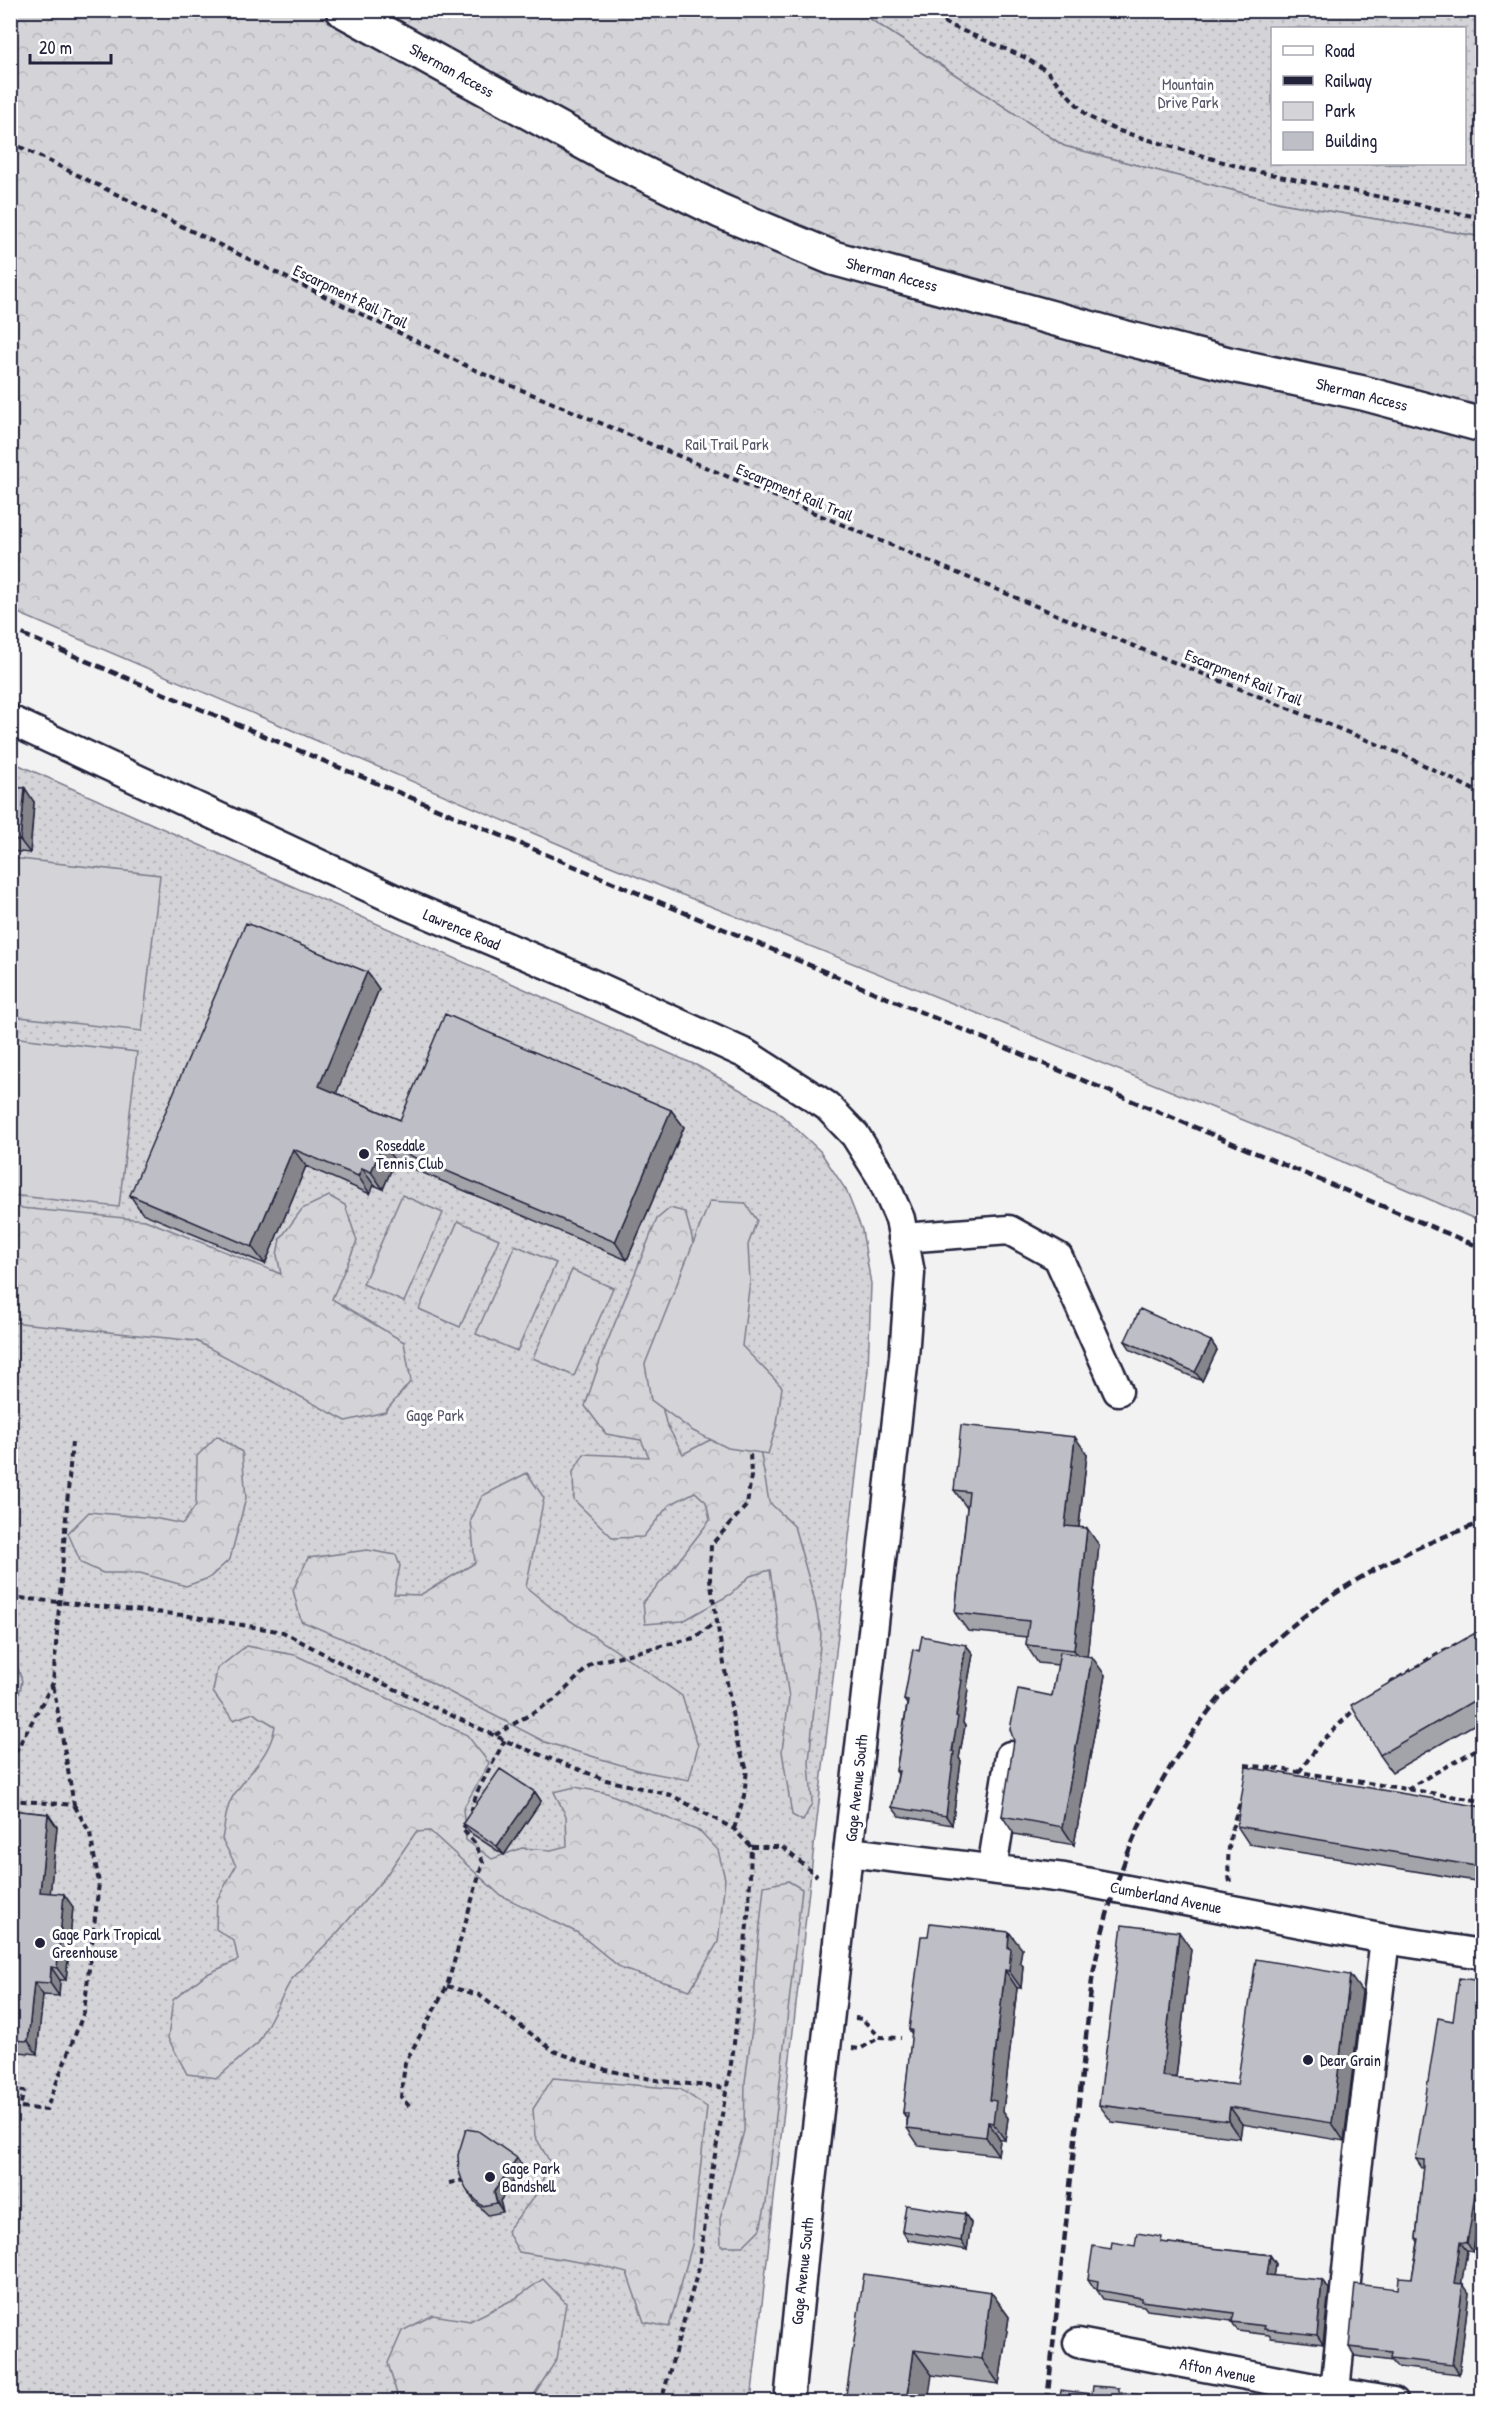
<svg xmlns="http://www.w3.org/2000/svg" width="1493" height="2412" font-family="'Patrick Hand',sans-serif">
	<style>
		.green { fill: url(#green-dots); stroke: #7a7a8a; stroke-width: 1.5; fill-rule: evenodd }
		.forest { fill: url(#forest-crowns); stroke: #7a7a8a; stroke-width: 1.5 }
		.pitch { fill: #d3d3d8; stroke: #7a7a8a; stroke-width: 1.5 }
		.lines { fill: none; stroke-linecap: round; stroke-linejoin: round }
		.minor-casing { stroke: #22223b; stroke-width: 33 }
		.major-casing { stroke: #22223b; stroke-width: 38 }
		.path { stroke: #22223b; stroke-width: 4; stroke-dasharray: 6 4.5; stroke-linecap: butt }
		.minor { stroke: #fff; stroke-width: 28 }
		.major { stroke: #fff; stroke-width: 33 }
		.rail { stroke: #22223b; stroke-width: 4.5; stroke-dasharray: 9 4.5; stroke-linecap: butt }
		.wall { fill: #a3a3aa; stroke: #22223b; stroke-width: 1.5 }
		.shaded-wall { fill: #85858b; stroke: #22223b; stroke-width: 1.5 }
		.building { fill: #bebec6; stroke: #22223b; stroke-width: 1.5 }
		.poi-dot { fill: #22223b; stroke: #fff; stroke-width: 2 }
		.labels { text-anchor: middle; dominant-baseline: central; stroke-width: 6; stroke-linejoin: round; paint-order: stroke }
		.street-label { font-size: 16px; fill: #22223b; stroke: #fff }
		.park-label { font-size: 16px; fill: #57576a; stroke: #fff }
		.poi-label { font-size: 16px; fill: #22223b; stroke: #fff; text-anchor: start }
	</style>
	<defs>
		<pattern id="green-dots" width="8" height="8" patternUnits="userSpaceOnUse" patternTransform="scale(1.5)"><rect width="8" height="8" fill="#d3d3d8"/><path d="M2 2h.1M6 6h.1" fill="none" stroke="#b5b5ba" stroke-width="1.8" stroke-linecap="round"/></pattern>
		<pattern id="forest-crowns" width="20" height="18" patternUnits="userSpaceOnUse" patternTransform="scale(1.5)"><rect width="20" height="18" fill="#d3d3d8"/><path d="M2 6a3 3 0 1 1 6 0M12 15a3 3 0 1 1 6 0" fill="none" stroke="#b5b5ba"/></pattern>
	</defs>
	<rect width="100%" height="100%" fill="#f2f2f3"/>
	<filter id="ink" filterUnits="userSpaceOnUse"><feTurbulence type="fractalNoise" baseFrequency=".0167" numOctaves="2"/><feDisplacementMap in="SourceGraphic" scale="12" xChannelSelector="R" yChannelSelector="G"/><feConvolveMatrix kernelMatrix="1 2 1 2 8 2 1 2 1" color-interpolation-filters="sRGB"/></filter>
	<g filter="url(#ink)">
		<path class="green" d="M858,11H1482V237L1281,203L1064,146ZM1272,28H1464V164H1272Z
			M10,761L698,1066L776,1110L820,1151L846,1190L862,1230L871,1284L868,1370L751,2401H11Z"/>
		<path class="forest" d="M11,11H858L1064,146L1281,203L1482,237V1222L1278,1134L603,863L11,610Z
			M329,1196L345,1205L357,1241L332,1299L404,1342L411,1381L385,1412L346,1421L196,1341L11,1322V1207L145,1220L281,1274L277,1255L280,1239L302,1209Z
			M670,1208L685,1212L692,1237L696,1265L653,1368L666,1423L683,1454L708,1441L727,1436L760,1449L769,1502L794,1526L815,1601L821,1634L809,1762L812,1803L803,1821L792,1815L782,1751L789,1698L770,1570L750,1576L731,1594L683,1621L645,1624L643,1602L670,1572L710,1520L706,1502L695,1492L669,1505L643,1537L613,1538L574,1500L573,1472L584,1454L649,1457L641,1440L606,1434L585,1406L602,1355L657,1219Z
			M217,1436L242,1452L246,1498L230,1559L209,1578L186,1586L140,1573H103L81,1563L68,1533L89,1512L154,1518L183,1524L196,1505L197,1456Z
			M527,1473L544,1498L526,1587L554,1610L635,1663L682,1696L698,1746L689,1780L641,1771L545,1742L367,1649L301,1621L293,1590L308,1558L367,1550L396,1555L400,1566L394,1594L420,1595L475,1563L471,1520L482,1496Z
			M11,1646L22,1681L11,1731L10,1646Z
			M246,1646L295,1655L467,1735L489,1763L463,1809L466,1840L492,1859L522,1848L551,1850L567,1846L566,1816L554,1792L575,1787L607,1793L701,1832L718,1850L725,1879L718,1942L690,1990L622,1969L578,1933L500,1895L430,1831L416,1832L385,1877L338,1932L291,1980L258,2043L217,2078L187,2074L168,2038L173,2000L205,1975L238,1960L234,1941L216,1929L217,1900L236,1866L222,1839C225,1826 225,1809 232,1798C248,1772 270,1757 275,1726L253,1713L233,1720L213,1692L217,1669Z
			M788,1881L802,1889L766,2203L760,2229L743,2246H721L720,2219L744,2131L745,2082L754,2013L756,1964L764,1886Z
			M553,2078L680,2089L707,2107L692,2245L669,2327L644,2322L627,2273L597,2265L519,2252L507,2231L537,2193L550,2162L535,2136L533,2109Z
			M543,2279L566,2303L557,2359L530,2401L418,2402L398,2398L388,2363L402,2331L433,2315L470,2321L516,2298Z"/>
		<path class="pitch" d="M11,858L160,875L142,1031L11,1016Z
			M11,1037L137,1052L119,1207L11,1195Z
			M402,1195L443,1213L404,1302L363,1284Z
			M710,1201L745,1203L757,1220L748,1245L750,1281L742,1346L782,1387L777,1424L768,1454L728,1448L693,1431L651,1400L645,1364Z
			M458,1221L499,1239L460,1327L419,1309Z
			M515,1245L556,1263L517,1351L476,1334Z
			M572,1270L613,1288L574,1376L533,1358Z"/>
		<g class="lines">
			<g class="minor-casing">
				<path id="minor" d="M10,720L407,905L561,970L746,1054L827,1106L855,1135L882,1178L900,1219L910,1273L904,1357L809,2199L789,2402
					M903,1238L1009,1230L1058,1257L1118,1391
					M849,1852L1064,1878L1385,1939L1482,1954
					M992,1869L1010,1756
					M1078,2343L1335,2392L1393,2402
					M1334,2402L1357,2170L1385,1939"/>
			</g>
			<g class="major-casing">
				<path id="major" d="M343,10L614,159L720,211L833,258L1122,337L1228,364L1363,393L1482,425"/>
			</g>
			<path class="path" d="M926,10L947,24L1024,57L1047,71L1087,116L1116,130L1250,170L1482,218
				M10,142L479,372L1062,617L1404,755L1482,794
				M10,1597L183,1615L283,1632L354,1670L515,1745L606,1780L671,1795L734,1829L751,1847L749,1907L733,2052L713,2166L699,2267L661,2402
				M1389,1684L1437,1654L1457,1644
				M495,1735L556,1699L592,1663L694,1638L717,1621
				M10,1762L53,1683L72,1441
				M1245,1765L1272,1768
				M1299,1772L1321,1742L1356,1708
				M1265,1773L1273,1768L1482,1801
				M1407,1789L1482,1746
				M10,1800L74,1805L53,1684
				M471,1812L477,1792L505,1740
				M734,1829L744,1796L747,1769L737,1743L710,1579L711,1545L747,1505L751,1476L750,1452
				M751,1847H782L817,1876
				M1230,1882C1225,1857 1231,1825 1241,1801
				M447,1986L479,1995L554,2051L606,2070L661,2081L727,2088
				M855,2018L862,2019L880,2037L901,2038
				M852,2048L860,2049L880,2037
				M10,2090L24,2091L20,2107L46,2110L84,2012L99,1883L90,1833L74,1805
				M409,2106L401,2097L405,2063L447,1986L483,1862L474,1842L462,1829L468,1822
				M449,2183L465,2180"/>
			<use href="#minor" class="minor"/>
			<use href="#major" class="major"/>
			<path class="rail" d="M10,629L1482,1248
				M1047,2402L1092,1980C1131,1761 1269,1592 1482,1523"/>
		</g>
		<path class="wall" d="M10,787L34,802L30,853L10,851Z
			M367,972L379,989L336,1093L400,1120L671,1110L684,1127L627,1260L395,1161L383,1189L374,1185L370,1194L306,1166L265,1264L142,1213L130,1195Z
			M1125,1341H1211L1217,1350L1202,1381L1131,1350Z
			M1087,1454L1079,1527L1099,1545L1087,1656L1105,1675L1074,1845L1014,1834L1002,1816L1052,1696L1058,1665L1038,1663L1026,1645L1027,1637L968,1631L955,1613L967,1508L954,1490Z
			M1482,1629V1720L1392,1772L1380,1755Z
			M966,1645L973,1654L967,1687L968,1689L963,1723L965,1726L959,1758L961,1761L952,1825L899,1816L892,1807L898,1774L896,1771L907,1704L904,1700Z
			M535,1792L541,1801L504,1855L469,1832L463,1823Z
			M1482,1807V1882L1249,1844L1237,1826Z
			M10,1810L48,1814L57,1827L50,1893L73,1907L66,1980H60L59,1996L43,1995L37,2054L10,2051Z
			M928,1936L1022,1949L1020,1962L1023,1966L1021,1988H1017L1003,2111L1008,2118L1005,2140H1000L998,2155L919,2146L907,2128V2119L903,2113L912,2034L909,2030Z
			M1191,1949L1176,2078L1237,2085L1362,1992L1344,2141L1242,2124L1240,2138L1112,2122L1099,2105Z
			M1453,2021L1477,2230L1473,2252L1467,2251L1461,2284L1469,2293L1459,2374L1397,2367L1392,2361L1355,2356L1349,2347L1398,2289L1412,2278L1418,2242L1416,2238L1424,2168H1422L1416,2159Z
			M517,2158L523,2167L500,2201L503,2212L488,2215L474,2201L468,2192Z
			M965,2214L971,2223L967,2250L908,2240L902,2231Z
			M1166,2243L1270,2255L1276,2264L1274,2276L1329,2289L1323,2344L1271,2338L1269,2335L1238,2331L1232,2322V2321L1147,2310L1144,2306L1103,2299L1097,2290V2289L1094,2288L1088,2279L1111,2249Z
			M991,2292L1009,2317L999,2384L932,2375L845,2402Z"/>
		<path class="shaded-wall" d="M25,788L34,802L30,853L20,840Z
			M367,972L379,989L332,1104L319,1086Z
			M671,1110L684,1127L627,1260L615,1242Z
			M383,1144L395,1161L383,1189L371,1172Z
			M293,1149L306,1166L265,1264L252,1247Z
			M362,1168L374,1185L370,1194L358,1176Z
			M1211,1341L1217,1350L1202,1381L1195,1372Z
			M1075,1437L1087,1454L1077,1543L1065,1526Z
			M1087,1528L1099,1545L1086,1668L1074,1650Z
			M966,1645L973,1654L967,1687L968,1689L963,1723L965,1726L959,1758L961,1761L952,1825L946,1816L960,1680Z
			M1092,1657L1105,1675L1074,1845L1062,1827Z
			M535,1792L541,1801L504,1855L497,1846Z
			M48,1814L57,1827L49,1905L40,1892Z
			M64,1894L73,1907L66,1980L57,1968Z
			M1009,1932L1022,1949L1020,1962L1023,1966L1021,1988L1009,1971L1008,1948Z
			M1179,1932L1191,1949L1174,2094L1162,2076Z
			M51,1967L60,1980L59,1996L50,1983Z
			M1005,1970L1017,1988L1003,2111L1008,2118L1005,2140L993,2123L990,2100Z
			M1350,1975L1362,1992L1344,2141L1332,2123Z
			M34,1982L43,1995L37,2054L28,2041Z
			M1230,2107L1242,2124L1240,2138L1228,2121Z
			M1482,2119V2190L1473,2252L1467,2243Z
			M988,2122L1000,2140L998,2155L986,2137Z
			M517,2158L523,2167L500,2201L503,2212L497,2203L494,2192Z
			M965,2214L971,2223L967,2250L961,2241Z
			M1460,2242L1467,2251L1460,2292L1454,2283Z
			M1270,2255L1276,2264L1273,2284L1267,2275Z
			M1322,2280L1329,2289L1323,2344L1317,2335Z
			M1463,2284L1469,2293L1459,2374L1452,2365Z
			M991,2292L1009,2317L999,2384L982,2359Z
			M914,2350L932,2375L928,2402H907Z"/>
		<path class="building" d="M10,787L25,788L20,840L10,839Z
			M246,923L367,972L319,1086L400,1120L445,1014L671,1110L615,1242L383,1144L371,1172L362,1168L358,1176L293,1149L252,1247L130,1195Z
			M1140,1309L1211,1341L1195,1372L1125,1341Z
			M961,1425L1075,1437L1065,1526L1087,1528L1074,1650L1026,1645L1029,1621L955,1613L969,1492L954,1490Z
			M1482,1629V1696L1380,1755L1351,1705Z
			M922,1636L966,1645L960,1680H962L956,1716L958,1717L952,1751L954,1752L946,1816L892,1807L899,1771H896L908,1701L904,1700L913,1649L919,1651Z
			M1060,1652L1092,1657L1062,1827L1002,1816L1014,1741L1010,1729L1018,1689L1052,1696Z
			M1246,1767L1482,1807V1867L1237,1826Z
			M500,1769L535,1792L497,1846L463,1823Z
			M10,1810L48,1814L40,1892L64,1894L57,1968L51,1967L50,1983L34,1982L28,2041L10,2040Z
			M930,1923L1009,1932L1008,1948L1011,1949L1009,1971L1005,1970L990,2100L996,2101L993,2123L988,2122L986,2137L907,2128L908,2113H903L912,2030H909L921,1936H928Z
			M1122,1925L1179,1932L1162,2076L1237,2085L1256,1959L1350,1975L1332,2123L1230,2107L1228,2121L1099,2105Z
			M1459,1978L1482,1981V2119L1478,2149H1481L1471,2221L1467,2243L1460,2242L1454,2283L1463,2284L1452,2365L1390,2358L1391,2352L1349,2347L1355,2284L1398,2289L1399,2277L1412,2278L1419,2239L1416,2238L1424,2166V2160L1416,2159L1438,2018L1453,2021Z
			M466,2129L478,2131L517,2158L494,2192L497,2203L482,2206L468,2192L462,2180L459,2171L458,2155Z
			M906,2205L965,2214L961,2241L902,2231Z
			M1137,2233L1162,2237L1161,2242L1270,2255L1267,2275L1322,2280L1317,2335L1264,2329L1265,2326L1232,2322L1234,2313L1141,2301V2298L1097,2290L1098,2281L1088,2279L1093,2246L1111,2249L1112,2242L1135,2246Z
			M864,2274L991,2292L982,2359L914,2350L907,2402H845Z
			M1093,2386L1119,2388V2392L1183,2400V2402H1059L1061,2390L1092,2394Z"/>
	</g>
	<g class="poi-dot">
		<circle cx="364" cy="1154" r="6"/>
		<circle cx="40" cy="1943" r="6"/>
		<circle cx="1308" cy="2060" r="6"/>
		<circle cx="490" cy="2177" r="6"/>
	</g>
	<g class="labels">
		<g class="street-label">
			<text transform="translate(452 70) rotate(29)">Sherman Access</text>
			<text transform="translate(892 274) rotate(15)">Sherman Access</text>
			<text transform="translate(351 296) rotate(26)">Escarpment Rail Trail</text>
			<text transform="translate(1362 394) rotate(14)">Sherman Access</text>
			<text transform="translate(795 492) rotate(23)">Escarpment Rail Trail</text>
			<text transform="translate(1244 677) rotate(22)">Escarpment Rail Trail</text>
			<text transform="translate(462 929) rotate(23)">Lawrence Road</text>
			<text transform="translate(856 1788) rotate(-84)">Gage Avenue South</text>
			<text transform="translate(1166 1897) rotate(11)">Cumberland Avenue</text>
			<text transform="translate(802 2271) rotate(-84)">Gage Avenue South</text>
			<text transform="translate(1218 2370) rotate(11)">Afton Avenue</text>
		</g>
		<g class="park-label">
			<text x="1188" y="84">Mountain<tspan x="1188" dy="18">Drive Park</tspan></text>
			<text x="727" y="444">Rail Trail Park</text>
			<text x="435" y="1415">Gage Park</text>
		</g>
		<g class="poi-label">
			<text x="376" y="1145">Rosedale<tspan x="376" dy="18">Tennis Club</tspan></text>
			<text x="52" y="1934">Gage Park Tropical<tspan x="52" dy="18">Greenhouse</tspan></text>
			<text x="1320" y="2060">Dear Grain</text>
			<text x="502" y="2168">Gage Park<tspan x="502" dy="18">Bandshell</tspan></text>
		</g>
	</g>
	<rect width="1493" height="2412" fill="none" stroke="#fff" stroke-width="36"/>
	<rect x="18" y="18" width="1457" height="2376" fill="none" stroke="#22223b" stroke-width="2" filter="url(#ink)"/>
	<rect x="1271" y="27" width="195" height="138" fill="#ffffff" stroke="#a7a7b1" stroke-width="1.5"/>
	<rect x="1283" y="46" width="30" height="9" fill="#ffffff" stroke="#a7a7b1" stroke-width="1.5"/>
	<text x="1325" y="57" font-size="18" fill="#22223b">Road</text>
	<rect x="1283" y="76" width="30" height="9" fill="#22223b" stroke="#a7a7b1" stroke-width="1.5"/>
	<text x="1325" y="87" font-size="18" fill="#22223b">Railway</text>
	<rect x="1283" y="102" width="30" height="18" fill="#d3d3d8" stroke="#a7a7b1" stroke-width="1.5"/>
	<text x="1325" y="117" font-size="18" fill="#22223b">Park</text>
	<rect x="1283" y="132" width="30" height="18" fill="#bebec6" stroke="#a7a7b1" stroke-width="1.5"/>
	<text x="1325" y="147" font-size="18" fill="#22223b">Building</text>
	<path d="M30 54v9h81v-9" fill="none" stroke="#22223b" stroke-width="3"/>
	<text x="39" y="54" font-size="18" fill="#22223b" stroke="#ffffff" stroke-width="4.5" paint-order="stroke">20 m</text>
</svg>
